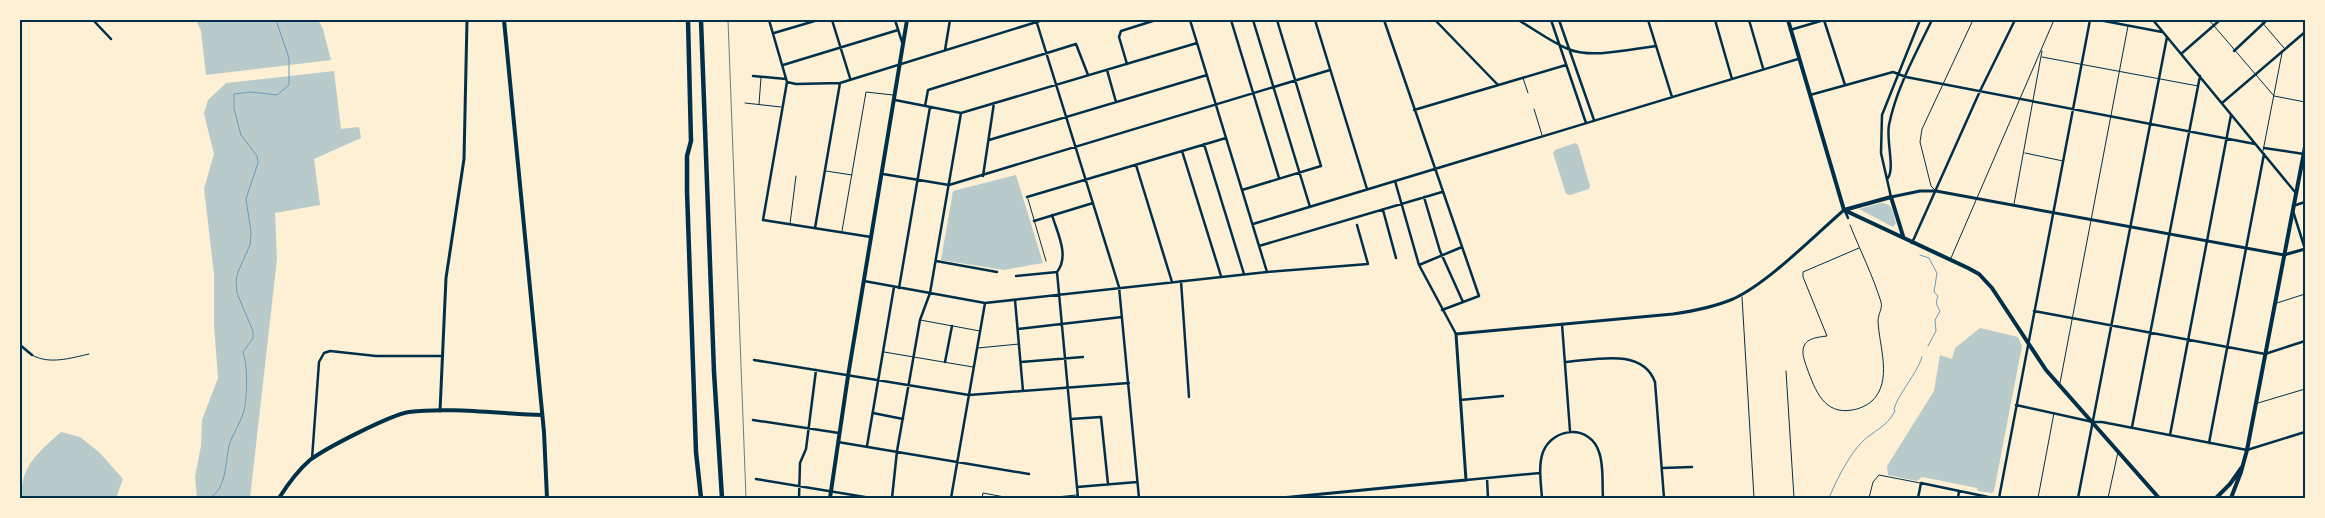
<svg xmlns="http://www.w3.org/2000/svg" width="2325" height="518" font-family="'Nunito Sans',sans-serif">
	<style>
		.green { fill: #b9caca }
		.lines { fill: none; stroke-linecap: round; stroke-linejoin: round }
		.stream { stroke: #669bbc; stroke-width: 1 }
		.service { stroke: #003049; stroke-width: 1 }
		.minor { stroke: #003049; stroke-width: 2.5 }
		.tertiary { stroke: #003049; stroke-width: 3 }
		.secondary { stroke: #003049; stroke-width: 4 }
		.primary { stroke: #003049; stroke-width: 4 }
		.motorway { stroke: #003049; stroke-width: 4.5 }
		.rail { stroke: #657d81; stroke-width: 1 }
		.neatline { fill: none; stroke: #003049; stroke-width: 2 }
	</style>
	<rect width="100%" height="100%" fill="#fdf0d5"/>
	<path class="green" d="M196,20H318L323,29L331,60L206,75L201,31Z
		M334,71L341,129L359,127L361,138L314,159L320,205L275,213L277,259L250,498H197L195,477L201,446L202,420L218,378L214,325V274L204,189L214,154L204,114L208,100L226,83Z
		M1575,143L1578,145L1590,186L1589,189L1570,195L1566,194L1553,153L1555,150Z
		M1016,175L1043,263L1004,270L941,260L953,191Z
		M1881,203C1893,203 1893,213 1896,223L1893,227L1859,209Z
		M1980,328L2018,337L2022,346L1994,491L1992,493L1978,491L1977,488L1922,477L1917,481L1888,475L1887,466L1934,391L1940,355L1952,359L1955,348Z
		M61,432L80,437L100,453L123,479L116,498H22C19,467 40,451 61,432Z"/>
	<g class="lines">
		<path class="stream" d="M1920,255L1929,258L1937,273L1934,292L1938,296C1935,304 1937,305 1940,311L1935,320L1936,331L1928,346
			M209,498C227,490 225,462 229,446C233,432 243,420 245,406C247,393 248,365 243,352L253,338V331L237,293L236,281L238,272L250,245L251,232L246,199L258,163L257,156L241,135L234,109V94L251,92L277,95L289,85V58L276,20
			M1829,498C1836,481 1849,455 1862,442C1874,430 1886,428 1895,411L1894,409C1898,394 1917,374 1922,357"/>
		<path class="service" d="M2209,20L2274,96L2305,102
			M2260,20L2284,48
			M2042,57L2198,86
			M1523,78L1528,93
			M745,103L781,107
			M759,104L761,78
			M1534,109L1542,135
			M2263,151L2282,53
			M2025,153L2063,161
			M826,171L852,175
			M1935,190L1931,186L1920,142L1922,129L1973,20
			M1028,199L1046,261
			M2014,204L2042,51
			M790,224L796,176
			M1850,225C1860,250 1873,276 1881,302C1883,308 1878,314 1878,321C1879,346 1893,381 1872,401C1866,406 1859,409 1852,410C1824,415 1815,390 1807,368C1805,362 1801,353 1804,346C1807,338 1819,337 1827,336L1803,277V272L1859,248
			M842,231L866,92L893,95
			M1951,258L2054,20
			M1742,297L1754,498
			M2277,303L2305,294
			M920,320L980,331
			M978,348L1019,344
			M884,352L973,367
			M32,355C49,365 71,358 89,354
			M1786,371L1794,498
			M2060,383L2128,26
			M2258,403L2305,389
			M982,498L983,493L1010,498
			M1045,498L1077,495
			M1869,498L1873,482L1879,475L1920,483
			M2038,498L2054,413
			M2108,498L2118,452"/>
		<path class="minor" d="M93,20L111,39
			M769,20L787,82L763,220L871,237
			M832,20L850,78
			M895,20L902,42
			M1036,20L1119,287L1139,498
			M1190,20L1267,272
			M1231,20L1279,178
			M1253,20L1310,207
			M1315,20L1367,189
			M1384,20L1479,296L1442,310
			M1435,20L1498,85
			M1518,20C1534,29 1551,42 1568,49C1592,59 1631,49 1656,46
			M1551,20L1586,123
			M1559,20L1594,120
			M1648,20L1672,97
			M1715,20L1732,79
			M1749,20L1763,68
			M1824,20L1845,85
			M2099,20L2162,32
			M2153,20L2295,192
			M1790,30L1824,20
			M774,33L818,20
			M945,50L950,20
			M2234,51L2267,20
			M2181,54L2220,20
			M1127,64L1119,37L1121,31L1156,20
			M783,65L898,30
			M1107,70L1116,102
			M753,76L786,79
			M787,82L796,84L840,83L1043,20
			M1810,95L1893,72L1906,77L2255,144
			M895,100L961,113L1197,43
			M2222,103L2305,32
			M925,106L928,90L1076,44L1088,75
			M1414,110L1566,65
			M989,140L1207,75
			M1204,144L1244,274
			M2264,148L2304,154
			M1182,151L1221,276
			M1136,165L1172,282
			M883,174L949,185L1330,70
			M983,176L994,103
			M1888,178C1895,168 1886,140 1889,125C1896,89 1916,53 1932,20
			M1395,181L1419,265L1456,334
			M1242,190L1321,166L1277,20
			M1027,197L1226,138
			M1424,197L1440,251L1463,302
			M1891,197L1881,153L1882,115L1920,20
			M2293,206L2305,202
			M1383,210L1396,258
			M1845,211L1848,218
			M2293,211L2305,249
			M1052,215C1057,232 1070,256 1057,272L1078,498
			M1034,221L1093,203
			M1253,224L1798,59
			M815,228L840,83
			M1912,243L1980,91L2015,20
			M1259,246L1442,192
			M936,261L997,272
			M1419,265L1462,247
			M1016,276L1057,272
			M864,281L985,303L1267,272L1368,264L1357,225
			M1181,281L1189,397
			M899,288L930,107
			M1015,300L1023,391
			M2034,311L2265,354L2305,341
			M1562,324L1570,431
			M1018,329L1122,317
			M20,345L32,355
			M754,360L969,395L1129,383
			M945,362L952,326
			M1021,362L1083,357
			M1566,362C1595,360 1642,347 1655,382L1664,498
			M1460,400L1503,396
			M2016,405L2093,422H2102L2247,450L2305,432
			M873,413L903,419
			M1071,419L1101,417L1108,484
			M753,420L839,433
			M2132,427L2200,76
			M2170,435L2231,115
			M838,442L1029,474
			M2209,443L2264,154
			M867,446L894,287
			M312,459L319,362L324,353L330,351L376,356H443
			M1662,468L1692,467
			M1487,478L1488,498
			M756,479L871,498
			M1466,480L1540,473
			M1077,487L1137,482
			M799,498L800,463L806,449L816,370
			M892,498L897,451L920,320L930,293L961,113
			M951,498L985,303
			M1542,498C1541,484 1538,465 1543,452C1553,427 1590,424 1599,452C1604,465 1602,484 1603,498
			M1918,498L1921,483L1993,498
			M1958,498L1959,491
			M1999,498L2090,20
			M2078,498L2167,37"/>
		<path class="tertiary" d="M1891,197L1920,191H1936L2284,255L2305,249
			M440,411L446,278L464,159L467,20
			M1281,498L1466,480L1456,334L1673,314C1694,311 1714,307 1733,299C1768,283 1814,236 1844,210"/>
		<path class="secondary" d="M279,498C288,484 297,471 310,460C326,448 390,415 409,412C449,407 502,414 542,415
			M830,498L848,376L907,20
			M2216,498L2230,484L2242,467
			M2231,498L2241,472L2247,450L2305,147"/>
		<path class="primary" d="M504,20L544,432L547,498
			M1788,20L1844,210
			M1844,210L1968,268L1979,274L1992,288L2046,370L2159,498
			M1844,210L1891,197L1903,236"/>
		<path class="motorway" d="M688,20L691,141L687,156V191L696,452L701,498
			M701,20L714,372L722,498"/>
		<path class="rail" d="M728,20L746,498"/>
	</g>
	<rect width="2325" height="518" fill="none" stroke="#fdf0d5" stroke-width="42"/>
	<rect x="21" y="21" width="2283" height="476" class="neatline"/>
</svg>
